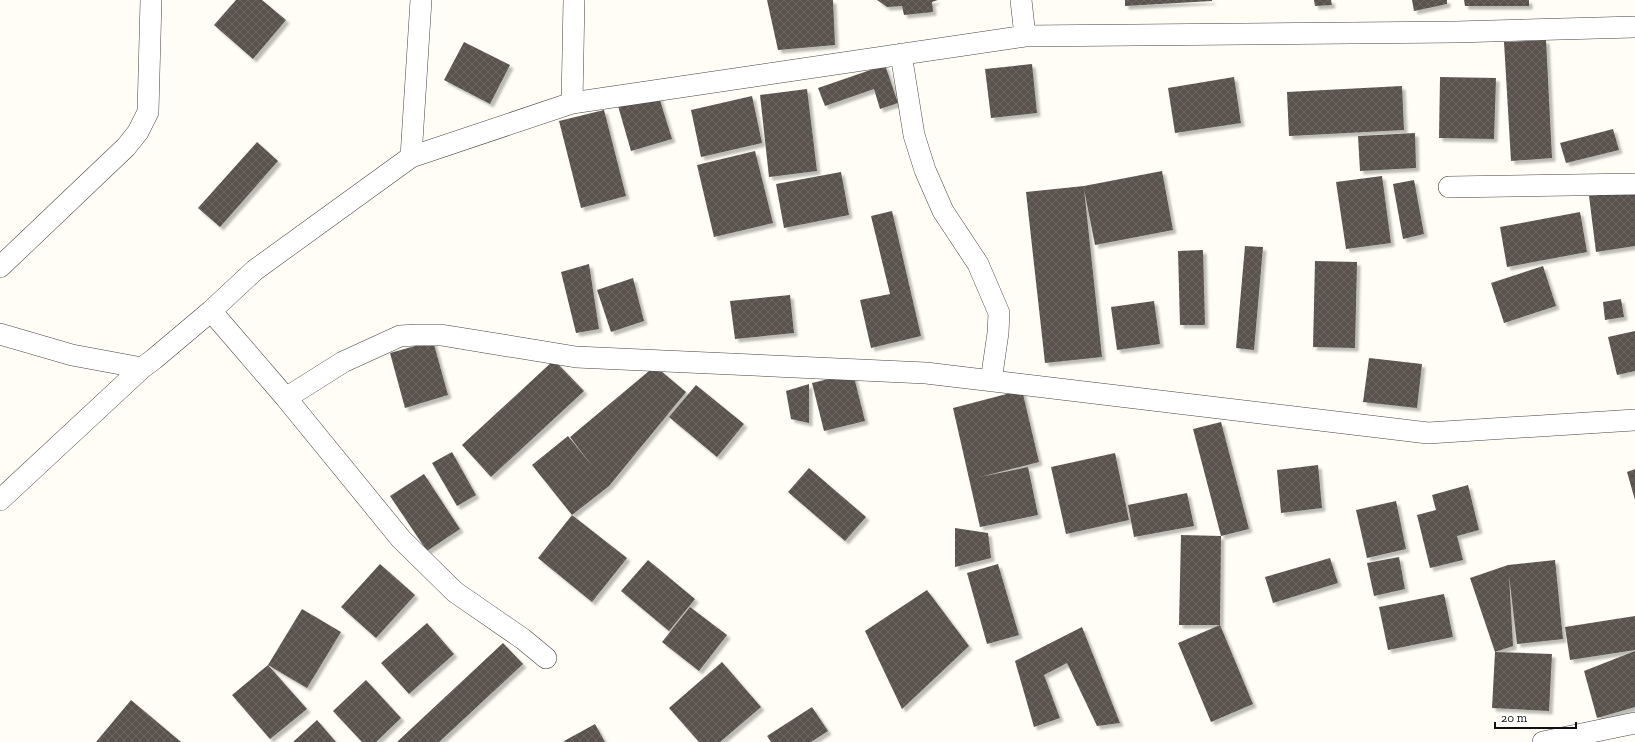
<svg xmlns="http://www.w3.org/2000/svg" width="1635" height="742" font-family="'Zilla Slab',serif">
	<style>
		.building { fill: url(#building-cross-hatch); filter: url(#shadow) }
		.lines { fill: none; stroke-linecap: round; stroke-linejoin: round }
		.street-casing { stroke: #444; stroke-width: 22 }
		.street { stroke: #fff; stroke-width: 21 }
	</style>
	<defs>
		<pattern id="building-cross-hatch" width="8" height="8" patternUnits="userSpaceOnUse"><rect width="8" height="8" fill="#5a524d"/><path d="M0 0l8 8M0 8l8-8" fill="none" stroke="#6d6662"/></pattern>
		<filter id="shadow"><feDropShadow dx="3.5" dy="3.5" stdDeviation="1" flood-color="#0004"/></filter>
	</defs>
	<rect width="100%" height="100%" fill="#fffdf5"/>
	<path class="building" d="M236,0H262L286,20L253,59L214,25Z
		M767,0H833L835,45L778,50Z
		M877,0H938L932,2L933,12L904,15L902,6L887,7Z
		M1125,0H1212V1L1125,6Z
		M1314,0H1331L1332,5L1315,6Z
		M1412,0H1447V4L1414,11Z
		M1464,0H1529V6H1465Z
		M1546,40L1552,158L1511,161L1504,42Z
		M464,42L510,65L490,104L444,80Z
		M1032,64L1037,113L991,118L985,69Z
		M885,65L898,103L880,109L874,89L825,106L818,88Z
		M1234,77L1241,123L1175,133L1168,88Z
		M1440,77L1496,78L1494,139L1439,138Z
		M1402,86L1404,130L1289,136L1287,92Z
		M807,89L817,171L769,177L760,95Z
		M658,94L672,139L631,151L618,106Z
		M752,96L762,143L701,157L691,110Z
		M604,110L626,196L581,208L559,121Z
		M1613,129L1619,150L1566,163L1560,143Z
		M1415,133L1416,168L1360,171L1358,136Z
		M257,142L278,161L220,227L198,208Z
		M755,151L773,223L714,237L697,165Z
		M1162,171L1173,230L1095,245L1084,189L1102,357L1045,363L1026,192L1084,186Z
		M841,172L849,215L784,228L776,184Z
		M1382,176L1391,243L1346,249L1336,182Z
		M1414,180L1424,234L1403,239L1393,184Z
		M1635,191V246L1596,252L1589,196Z
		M892,211L921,336L871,348L860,300L890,294L871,216Z
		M1580,212L1587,252L1507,267L1500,227Z
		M1245,246L1263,247L1254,350L1236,348Z
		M1203,250L1205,325H1180L1178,251Z
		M1315,261L1357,262L1355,348L1313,347Z
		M589,264L599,329L576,333L561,272Z
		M1543,266L1556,306L1504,323L1491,283Z
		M633,278L644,321L611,332L597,290Z
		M790,295L794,333L735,339L730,301Z
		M1621,299L1624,317L1605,320L1603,302Z
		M1154,301L1160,344L1117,350L1111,307Z
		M1635,331V371L1617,375L1608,337Z
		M433,341L448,395L405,408L390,353Z
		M1369,358L1422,364L1417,408L1363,402Z
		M554,360L584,391L491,477L462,445Z
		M655,366L686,392L609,486L572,515L627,558L592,602L538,558L572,515L532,465L568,436L593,467L570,437Z
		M853,373L865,421L824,431L812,383Z
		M809,384V423L791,419L786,391Z
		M696,385L744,424L717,457L669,417Z
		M1022,390L1039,462L980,477L1028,467L1038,515L980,527L953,408Z
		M1221,422L1249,529L1221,536L1193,429Z
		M452,452L476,495L457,506L432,463Z
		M1115,453L1129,520L1066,534L1051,467Z
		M1318,465L1322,508L1281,513L1277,470Z
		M809,468L866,517L845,541L788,492Z
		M1635,469V500L1627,472Z
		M424,474L460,529L427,551L390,496Z
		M1468,485L1479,530L1457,536L1463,560L1430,568L1417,515L1436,510L1432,495Z
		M1187,493L1194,526L1134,537L1128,505Z
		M1396,501L1406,549L1367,558L1356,510Z
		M955,528L988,533L991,558L955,567Z
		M1181,535L1221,536L1220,625L1253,704L1211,722L1178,643L1220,625H1179Z
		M1399,557L1405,589L1374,596L1367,563Z
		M1330,558L1338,583L1273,603L1265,577Z
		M648,560L695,599L669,631L621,591Z
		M1555,560L1563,639L1517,644L1509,575L1513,646L1495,652L1470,578L1508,565Z
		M380,564L415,595L376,638L341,607Z
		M998,564L1019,635L987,644L967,573Z
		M927,590L969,646L902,709L865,631Z
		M1444,594L1453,637L1388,650L1379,607Z
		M690,607L727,635L699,671L662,642Z
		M302,609L341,632L307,688L268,665L307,709L270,739L232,695L268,665Z
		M1635,616V650L1570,660L1565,627Z
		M427,623L454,654L409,694L381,663Z
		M1082,627L1120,723L1097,726L1067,663L1044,675L1060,718L1034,727L1015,661Z
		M503,643L523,664L439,742H397Z
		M1635,651V707L1597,718L1584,671Z
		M1495,652L1552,654L1549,711L1492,708Z
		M722,662L761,707L720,742H699L669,708Z
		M366,680L401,718L376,742H362L333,711Z
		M131,700L181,742H96Z
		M812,707L828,731L811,742H771L767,736Z
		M317,720L336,742H293Z
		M595,724L605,742H565L564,741Z"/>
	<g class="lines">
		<g class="street-casing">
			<path id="street" d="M1021,0L1025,36
				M901,54L914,135L925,170L943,211L978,264L999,313L998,333L991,381
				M572,103L574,0
				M411,157L572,103L1025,36L1456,32L1635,27
				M1449,187L1635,184
				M0,267L126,147L138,132L148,112L151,0
				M211,311L286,398L343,362L400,336L417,335H441L576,357L926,373L1428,433L1635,420
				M0,334L72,355L142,368L154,359L211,311L255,270L411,157L421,0
				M286,398L401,539L455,592L523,639L546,658
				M0,500L142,368
				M1543,742L1635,723"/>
		</g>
		<use href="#street" class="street"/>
	</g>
	<path d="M1495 722v6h81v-6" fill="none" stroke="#111111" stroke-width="2"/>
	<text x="1501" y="722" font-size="12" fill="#111111" stroke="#ffffff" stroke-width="3" paint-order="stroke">20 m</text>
</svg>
